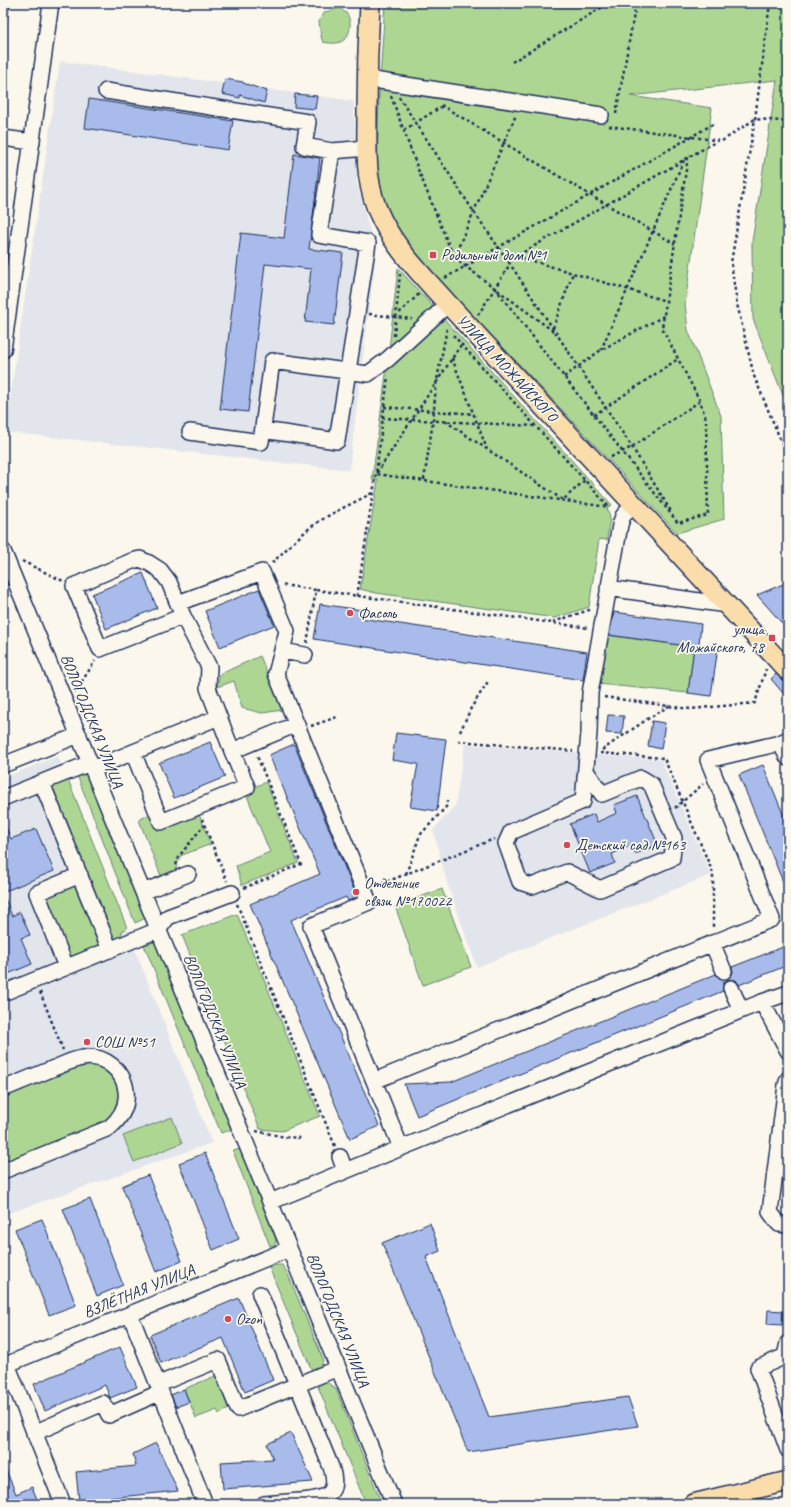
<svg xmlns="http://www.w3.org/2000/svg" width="791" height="1507" font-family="Caveat,sans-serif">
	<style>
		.built { fill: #e2e5eb }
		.green { fill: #aed693; stroke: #648278 }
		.building { fill: #a8bbea; stroke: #1b2f5e }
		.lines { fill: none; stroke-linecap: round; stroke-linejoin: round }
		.minor-casing { stroke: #1b2f5e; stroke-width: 18 }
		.major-casing { stroke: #1b2f5e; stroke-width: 22 }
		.path { stroke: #1b2f5e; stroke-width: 2.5; stroke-dasharray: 3 3; stroke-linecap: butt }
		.minor { stroke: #fbf7ec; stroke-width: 15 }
		.major { stroke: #faddab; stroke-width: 19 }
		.poi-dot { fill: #d1495b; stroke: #fbf7ec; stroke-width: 1.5 }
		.labels { text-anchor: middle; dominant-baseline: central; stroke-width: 3.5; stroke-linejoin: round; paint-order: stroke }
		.poi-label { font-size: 16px; fill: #1b2f5e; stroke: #fbf7ec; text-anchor: start }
		.street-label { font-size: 16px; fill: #1b2f5e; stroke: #fbf7ec }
	</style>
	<rect width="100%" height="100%" fill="#fbf7ec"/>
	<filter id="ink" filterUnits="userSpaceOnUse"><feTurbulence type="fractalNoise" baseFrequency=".025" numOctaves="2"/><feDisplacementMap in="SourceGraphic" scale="8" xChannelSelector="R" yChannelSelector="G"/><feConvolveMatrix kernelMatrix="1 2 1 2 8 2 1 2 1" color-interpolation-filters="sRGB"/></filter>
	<g filter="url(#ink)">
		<path class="built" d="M60,61L354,101L357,184L376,253L349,470L5,432Z
			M465,744L661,760L711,875L477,967L447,883L433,830L455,806Z
			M58,756L212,1143L3,1215V778Z"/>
		<path class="green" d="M3,3H10L3,48Z
			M385,3H788V408L753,319L752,242L777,80L630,96L712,108L685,304L688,330L721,416L724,519L677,533L613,464L449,290L405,241L396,229L380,194L377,170L379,95Z
			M340,8C342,10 345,12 347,14C353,23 350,39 340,42C335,44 328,43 323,42C320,36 320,28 319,21L325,12Z
			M398,268L612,505L607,508L610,517L607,540L599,539L589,607L555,618L376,593L360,589L378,480H372L388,359Z
			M605,635L694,647L688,693L598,684Z
			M260,656L283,710L262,713L242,708L234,681L217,687L220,674Z
			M92,770L150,916L135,923L77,775Z
			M67,777L127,928L122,931L120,942L108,935L47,785Z
			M266,782L298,863L242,885L236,866L270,852L245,791Z
			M198,812L211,844L180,856L175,871L161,876L139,820L148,815L161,826Z
			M76,881L103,946L69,960L42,895Z
			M442,889L471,967L423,985L395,906Z
			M237,914L320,1116L282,1131L260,1129L182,935Z
			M160,940L236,1128L221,1133L144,945Z
			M82,1062L105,1068L116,1080L120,1096L116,1112L105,1124L3,1166V1093Z
			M172,1117L182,1143L134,1162L123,1136Z
			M240,1149L276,1239L275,1245L270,1246L233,1151Z
			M276,1265H282L287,1272L323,1359C322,1366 320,1370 313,1373L269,1267Z
			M215,1376L219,1378L230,1408L219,1414L217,1410L196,1418L184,1389Z
			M321,1382L328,1383L336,1389L382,1504H366L317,1384Z"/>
		<path class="building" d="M225,79L243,82V83L267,91L264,103L240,95V98L222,94Z
			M295,94L317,96L315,109L294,107Z
			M89,99L233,121L228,150L85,128Z
			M294,154L320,158L309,249L343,253L334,325L305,322L311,269L265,264L248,412L220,409L241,233L284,238Z
			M143,573L157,608L106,629L92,594Z
			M788,582V630L757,595Z
			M259,589L274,625L220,647L205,611Z
			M320,604L362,610L360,618L587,652L583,680L314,639Z
			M614,612L701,624L699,644L718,647L711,696L688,693L694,647L609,635Z
			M776,674L788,684V699L771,679Z
			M608,715L624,716L622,734L606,733Z
			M652,721L665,723L661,749L648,746Z
			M396,733L446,739L437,811L410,807L418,764L392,760Z
			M210,742L225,777L174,798L159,763Z
			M294,744L357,897L348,901L346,897L291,920L379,1126L350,1139L250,904L320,874L269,755Z
			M763,765L788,826V894L739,775Z
			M637,796L658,845L635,854L632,845L612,854L615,863L590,873L570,824L594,814L597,822L617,813L614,805Z
			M3,821L11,839L36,829L54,871L3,892Z
			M3,894L12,916L20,912L30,935L21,938L32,964L3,976Z
			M788,945V965L739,985L736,980H728L723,983V991L417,1116L404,1084L451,1082L716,974L719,978L727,979L731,976L733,972L732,967Z
			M205,1153L239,1239L213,1250L179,1163Z
			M148,1175L182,1261L156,1272L122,1186Z
			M90,1199L123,1285L97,1296L63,1209Z
			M42,1219L76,1305L49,1315L15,1229Z
			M430,1223L440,1251L426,1257L489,1417L628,1397L638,1426L468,1452L382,1243Z
			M239,1298L273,1380L245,1392L223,1338L161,1363L150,1335Z
			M768,1310L783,1311L782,1325L767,1324Z
			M120,1347L137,1387L110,1398L105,1385L45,1411L34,1384Z
			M184,1389L189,1402L176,1407L171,1395Z
			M291,1433L313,1482L223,1489L221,1462L273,1459L267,1444Z
			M156,1443L178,1491L79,1501L76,1472L136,1466L133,1454Z
			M3,1463L16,1494L32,1487L39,1504H3Z"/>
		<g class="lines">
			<g class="minor-casing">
				<path id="minor" d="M367,79L601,115
					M106,91L308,122L304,146L332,151L319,235L368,243L337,441L263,430
					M3,138L32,142
					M332,151L367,148
					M3,350L51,3
					M190,432L261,442L272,361L368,374L388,359L448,304
					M3,551L394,1504
					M608,588L727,605
					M178,603L262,572L287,631L276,674L369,902L311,926L374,1081
					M183,616L100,649L74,586L132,561L140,559L149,563L160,570L169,582L183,616L209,667L208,688L232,751L297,724
					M282,651L305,655
					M780,743L788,758
					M133,752L161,822L247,787L232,751
					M3,765L79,735
					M92,769L219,717
					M586,771L602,794L641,778L651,784L674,838L672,858L600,889L567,872L532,886L520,882L506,843L511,832L583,801L589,733L590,693L620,525L623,516L633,505
					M42,783L110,950
					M3,798L90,763
					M143,892L188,874
					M712,943L724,971
					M66,967L37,893L80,875
					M731,988L741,1010
					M3,993L158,930L168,917L232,893
					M788,993L762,1002L788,1051
					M788,1079L786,1085L770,1212L779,1224L788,1225
					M3,1089C20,1082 37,1075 54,1068C63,1065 73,1059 83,1058C103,1054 124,1070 126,1091C128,1106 121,1118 109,1128L3,1171
					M401,1148L762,1002
					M340,1157L345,1171
					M270,1202L401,1148L374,1081L772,919L708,760L780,743L788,739
					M260,1294L331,1467C341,1497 323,1499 299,1501C287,1502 276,1503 264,1504
					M130,1314L205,1504
					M788,1355L758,1368L788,1450
					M785,1356L788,1343
					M7,1364L63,1504
					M3,1366L289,1249
					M159,1384L218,1360L238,1409L338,1368
					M34,1433L103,1403L109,1415L161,1392"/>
			</g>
			<g class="major-casing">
				<path id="major" d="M370,3C368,40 367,76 367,113C367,151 364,185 382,220C398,252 425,278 448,304L788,671
					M693,1504L788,1481"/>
			</g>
			<path class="path" d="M770,3L755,119L731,263L737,304L754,376L788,458
				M782,3L788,4
				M512,62L609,3
				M391,96L419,172L454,258L553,331
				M399,97L474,212L508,261L632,447L672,513
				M441,105L590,195L675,244
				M616,114L636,3
				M609,126L722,141L755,119L782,121L788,123
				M404,130L444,105
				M516,256L666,301
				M454,257L516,115
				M508,261L717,141
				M445,278L715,123
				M495,288L678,523L708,515L706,419L700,401L662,328L688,157
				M369,314L412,319
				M478,315L510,264
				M395,317L419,294
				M553,328L573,273
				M453,335L609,507
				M394,336L400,274
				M461,345L376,474L608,507
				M601,350L684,160
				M452,358L487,449
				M564,377L601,350L664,316
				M384,407L474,414
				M594,415L678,359
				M382,418L534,426
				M445,421L563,500L585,480
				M611,457L632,447L700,401
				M424,480L433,421L436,385L447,328
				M22,561L63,581
				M272,563C288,548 304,530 323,519C339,509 356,502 372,493
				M283,585L316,590
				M357,596L376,474L388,376
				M553,622L592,609
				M307,643L316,590L589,628
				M75,692L95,661
				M604,697L690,709L755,703L766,669
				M311,726L337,717
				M460,732L471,708L489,680
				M458,741L573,751
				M602,750L649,718L669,706
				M600,753L664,758L713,873V929
				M675,808L703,784
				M202,819L227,881
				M176,865L180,855L204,825
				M406,874L420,835L446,807L447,801
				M376,886L494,839
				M244,888L301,864L257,756
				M237,904L335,1146
				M40,992L63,1050
				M256,1131L285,1137L302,1138"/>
			<use href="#minor" class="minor"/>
			<use href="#major" class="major"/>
		</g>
	</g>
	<g class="poi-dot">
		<rect x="429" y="251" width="8" height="8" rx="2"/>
		<circle cx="350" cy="613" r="4"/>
		<rect x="768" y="634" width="8" height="8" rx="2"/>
		<circle cx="567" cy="845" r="4"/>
		<circle cx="356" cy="892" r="4"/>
		<circle cx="87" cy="1042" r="4"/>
		<circle cx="228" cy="1319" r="4"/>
	</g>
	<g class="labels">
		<g class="poi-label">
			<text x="441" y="255">Родильный дом №1</text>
			<text x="358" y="613">Фасоль</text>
			<text x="764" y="629" text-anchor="end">улица<tspan x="764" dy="18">Можайского, 78</tspan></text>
			<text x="575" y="845">Детский сад №163</text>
			<text x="364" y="883">Отделение<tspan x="364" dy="18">связи №170022</tspan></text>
			<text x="95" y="1042">СОШ №51</text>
			<text x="236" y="1319">Ozon</text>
		</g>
		<g class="street-label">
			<text transform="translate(507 368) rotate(47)">УЛИЦА МОЖАЙСКОГО</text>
			<text transform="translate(92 721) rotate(68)">ВОЛОГОДСКАЯ УЛИЦА</text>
			<text transform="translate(215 1021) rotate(68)">ВОЛОГОДСКАЯ УЛИЦА</text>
			<text transform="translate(139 1291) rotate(-22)">ВЗЛЁТНАЯ УЛИЦА</text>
			<text transform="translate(338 1320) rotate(68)">ВОЛОГОДСКАЯ УЛИЦА</text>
		</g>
	</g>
	<rect width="791" height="1507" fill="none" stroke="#fbf7ec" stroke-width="16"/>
	<rect x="8" y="8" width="775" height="1491" fill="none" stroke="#1b2f5e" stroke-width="1.5" filter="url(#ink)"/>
</svg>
